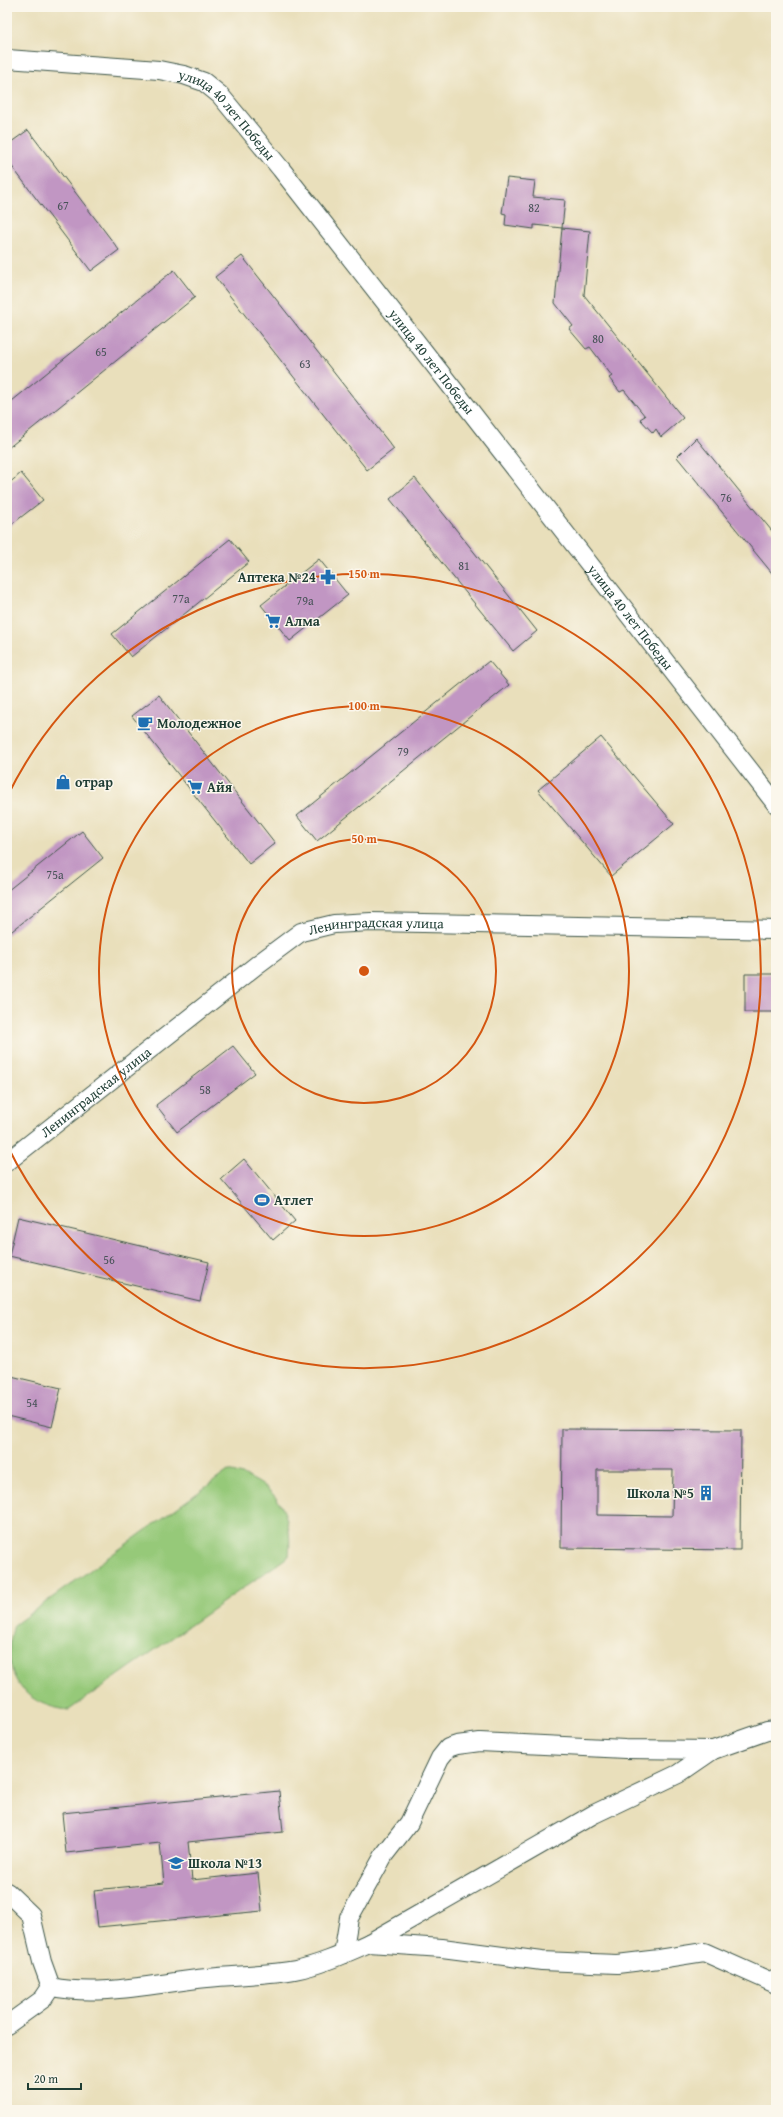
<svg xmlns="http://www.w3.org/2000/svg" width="783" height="2117" font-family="'Gentium Book Plus',serif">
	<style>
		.green { fill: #96c979; stroke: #5a8356 }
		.building { fill: #c196c3; fill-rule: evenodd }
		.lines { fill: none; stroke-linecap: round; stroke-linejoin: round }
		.street-casing { stroke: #3d5548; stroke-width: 20 }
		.street { stroke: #fff; stroke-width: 18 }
		.ring { fill: none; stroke: #d45610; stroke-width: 2 }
		.labels { text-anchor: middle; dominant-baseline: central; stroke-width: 3; stroke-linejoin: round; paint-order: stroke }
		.number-label { font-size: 12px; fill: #485358 }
		.street-label { font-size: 14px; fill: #1f3d34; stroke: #fbf7ec }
		.poi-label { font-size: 14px; font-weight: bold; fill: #1f3d34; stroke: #fbf7ec; text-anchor: start }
		.centre { fill: #d45610; stroke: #fbf7ec; stroke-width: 2 }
		.ring-label { font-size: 12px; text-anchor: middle; font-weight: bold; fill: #d45610; stroke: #fbf7ec; stroke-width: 3; stroke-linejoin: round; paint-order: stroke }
	</style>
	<rect width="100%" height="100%" fill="#fbf7ec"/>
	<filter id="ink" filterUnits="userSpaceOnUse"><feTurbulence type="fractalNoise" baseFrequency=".025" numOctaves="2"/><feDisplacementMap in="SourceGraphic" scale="8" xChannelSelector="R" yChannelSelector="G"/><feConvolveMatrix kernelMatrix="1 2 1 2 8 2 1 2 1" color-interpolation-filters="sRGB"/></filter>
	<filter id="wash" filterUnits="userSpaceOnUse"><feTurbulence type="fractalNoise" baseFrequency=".012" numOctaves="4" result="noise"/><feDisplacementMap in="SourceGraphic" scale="16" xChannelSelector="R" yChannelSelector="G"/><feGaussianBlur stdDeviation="0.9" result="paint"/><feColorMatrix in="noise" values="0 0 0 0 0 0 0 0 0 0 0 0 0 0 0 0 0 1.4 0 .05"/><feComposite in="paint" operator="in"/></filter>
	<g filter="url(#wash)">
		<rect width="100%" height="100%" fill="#e9dfbb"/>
		<path class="green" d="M228,1471C274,1481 294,1510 289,1556L69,1710C20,1705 0,1671 14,1625Z"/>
		<g id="blocks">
			<path class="building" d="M28,130L119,250L91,271L7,160V145Z
				M507,178L535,181L533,197L565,200L562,228L534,225V229L505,225L506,214L502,213Z
				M562,228L590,231L584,295L683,418L661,437L656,429L653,433L640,419L645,416L624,390L620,392L609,378L612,376L590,347L586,349L569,329L573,326L555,303Z
				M242,256L394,449L367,470L215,277Z
				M174,270L195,297L7,449V405Z
				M696,438L776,536V578L677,457Z
				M21,473L43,500L7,528V485Z
				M415,478L537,631L513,651L390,499Z
				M230,539L249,562L131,657L112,634Z
				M319,559L348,595L290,641L261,605Z
				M489,661L509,685L317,841L297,816Z
				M159,695L275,843L249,864L132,716Z
				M601,737L674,824L611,876L538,790Z
				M82,831L103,858L7,935V891Z
				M745,974H776V1012H745Z
				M233,1046L255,1073L177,1132L156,1105Z
				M244,1159L295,1221L273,1240L221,1179Z
				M18,1217L209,1262L200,1301L9,1256Z
				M7,1375L61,1388L52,1427L7,1416Z
				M562,1429L741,1430L740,1550L561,1548ZM597,1470H673L672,1516L597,1515Z
				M279,1791L283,1832L188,1842L192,1880L258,1873L262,1911L98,1927L94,1890L164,1883L160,1843L66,1853L62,1813Z"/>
		</g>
	</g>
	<g filter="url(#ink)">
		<use href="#blocks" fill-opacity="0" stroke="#3d5548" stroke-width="1"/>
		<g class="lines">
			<g class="street-casing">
				<g id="street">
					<path id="s1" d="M7,59L159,70L184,75L204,82L220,95L281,169L468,408L776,804"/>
					<path id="s2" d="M7,1162L258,964L301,932L334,924L371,922L776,930"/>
					<path d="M7,1892L31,1915L42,1962L51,1987"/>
					<path d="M369,1943L442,1948L542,1961L617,1964L659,1959L704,1952L776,1984"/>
					<path d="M343,1954L349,1918L384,1855L409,1823L440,1758L448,1748L457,1745L480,1742L625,1749L713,1750"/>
					<path d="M7,2025L43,1999L51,1987C102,1997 156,1983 207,1978C235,1975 267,1975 295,1970C320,1965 346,1953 369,1943L594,1814L678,1774L713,1750L767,1731L776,1730"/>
				</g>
			</g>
			<use href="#street" class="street"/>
		</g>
	</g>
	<g class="ring">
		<circle cx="364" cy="971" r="132"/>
		<circle cx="364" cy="971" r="265"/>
		<path d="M7 797A397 397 0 1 1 7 1145"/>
	</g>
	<defs>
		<g id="pharmacy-bare" transform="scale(1.2)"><path d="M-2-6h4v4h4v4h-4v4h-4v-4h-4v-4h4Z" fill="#1f6fb2" stroke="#fbf7ec" stroke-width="2.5" paint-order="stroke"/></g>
		<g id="supermarket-bare" transform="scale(1.2)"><path d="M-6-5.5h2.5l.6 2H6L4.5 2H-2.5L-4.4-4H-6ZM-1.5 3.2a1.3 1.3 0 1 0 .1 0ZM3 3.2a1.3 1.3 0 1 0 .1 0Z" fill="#1f6fb2" stroke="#fbf7ec" stroke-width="2.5" paint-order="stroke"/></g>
		<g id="cafe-bare" transform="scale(1.2)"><path d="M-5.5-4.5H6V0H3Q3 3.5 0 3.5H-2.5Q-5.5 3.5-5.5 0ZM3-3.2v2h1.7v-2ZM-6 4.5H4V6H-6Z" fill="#1f6fb2" stroke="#fbf7ec" stroke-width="2.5" paint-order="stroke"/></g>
		<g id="shop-bare" transform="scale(1.2)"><path d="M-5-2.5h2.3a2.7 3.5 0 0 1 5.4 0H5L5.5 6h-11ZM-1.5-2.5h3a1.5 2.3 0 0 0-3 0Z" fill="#1f6fb2" stroke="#fbf7ec" stroke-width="2.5" paint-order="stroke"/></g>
		<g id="stadium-bare" transform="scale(1.2)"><path d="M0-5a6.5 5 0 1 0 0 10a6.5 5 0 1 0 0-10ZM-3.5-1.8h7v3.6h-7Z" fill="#1f6fb2" stroke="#fbf7ec" stroke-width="2.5" paint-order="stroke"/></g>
		<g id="building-bare" transform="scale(1.2)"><path d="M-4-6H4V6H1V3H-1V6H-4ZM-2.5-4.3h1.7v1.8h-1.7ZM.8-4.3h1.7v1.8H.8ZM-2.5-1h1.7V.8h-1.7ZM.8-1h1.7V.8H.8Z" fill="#1f6fb2" stroke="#fbf7ec" stroke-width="2.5" paint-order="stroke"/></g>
		<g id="school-bare" transform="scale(1.2)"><path d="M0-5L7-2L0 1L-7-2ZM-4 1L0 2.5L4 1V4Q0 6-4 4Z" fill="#1f6fb2" stroke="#fbf7ec" stroke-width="2.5" paint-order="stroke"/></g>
	</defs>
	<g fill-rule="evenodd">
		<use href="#pharmacy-bare" x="328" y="577"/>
		<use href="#supermarket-bare" x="273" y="621"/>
		<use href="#cafe-bare" x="145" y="723"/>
		<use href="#shop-bare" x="63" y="782"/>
		<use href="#supermarket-bare" x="195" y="787"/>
		<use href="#stadium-bare" x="262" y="1200"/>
		<use href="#building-bare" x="706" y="1493"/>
		<use href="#school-bare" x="176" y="1863"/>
	</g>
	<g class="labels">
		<g class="number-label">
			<text x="63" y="205">67</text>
			<text x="534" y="207">82</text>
			<text x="598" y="338">80</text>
			<text x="101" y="351">65</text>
			<text x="305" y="363">63</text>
			<text x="726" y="497">76</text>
			<text x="464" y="565">81</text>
			<text x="181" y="598">77а</text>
			<text x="305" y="600">79а</text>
			<text x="403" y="751">79</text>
			<text x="55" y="874">75а</text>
			<text x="205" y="1089">58</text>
			<text x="109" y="1259">56</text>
			<text x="32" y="1402">54</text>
		</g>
		<g class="street-label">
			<text stroke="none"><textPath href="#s1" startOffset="237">улица 40 лет Победы</textPath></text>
			<text stroke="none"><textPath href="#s1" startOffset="560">улица 40 лет Победы</textPath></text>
			<text stroke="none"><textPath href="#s1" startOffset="884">улица 40 лет Победы</textPath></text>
			<text stroke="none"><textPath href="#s2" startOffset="449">Ленинградская улица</textPath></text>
			<text stroke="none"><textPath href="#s2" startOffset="113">Ленинградская улица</textPath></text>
		</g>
		<g class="poi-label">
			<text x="316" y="577" text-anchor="end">Аптека №24</text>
			<text x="285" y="621">Алма</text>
			<text x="157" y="723">Молодежное</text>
			<text x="75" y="782">отрар</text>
			<text x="207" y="787">Айя</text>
			<text x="274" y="1200">Атлет</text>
			<text x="694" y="1493" text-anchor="end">Школа №5</text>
			<text x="188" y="1863">Школа №13</text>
		</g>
	</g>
	<circle cx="364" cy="971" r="6" class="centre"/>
	<g class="ring-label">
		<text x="364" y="578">150 m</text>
		<text x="364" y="710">100 m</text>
		<text x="364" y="843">50 m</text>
	</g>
	<rect width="783" height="2117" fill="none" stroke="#fbf7ec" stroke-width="24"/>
	<path d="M28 2083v6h53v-6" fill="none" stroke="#1f3d34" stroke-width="2"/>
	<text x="34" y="2083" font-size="12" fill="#1f3d34" stroke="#fbf7ec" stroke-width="3" paint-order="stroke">20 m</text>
</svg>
